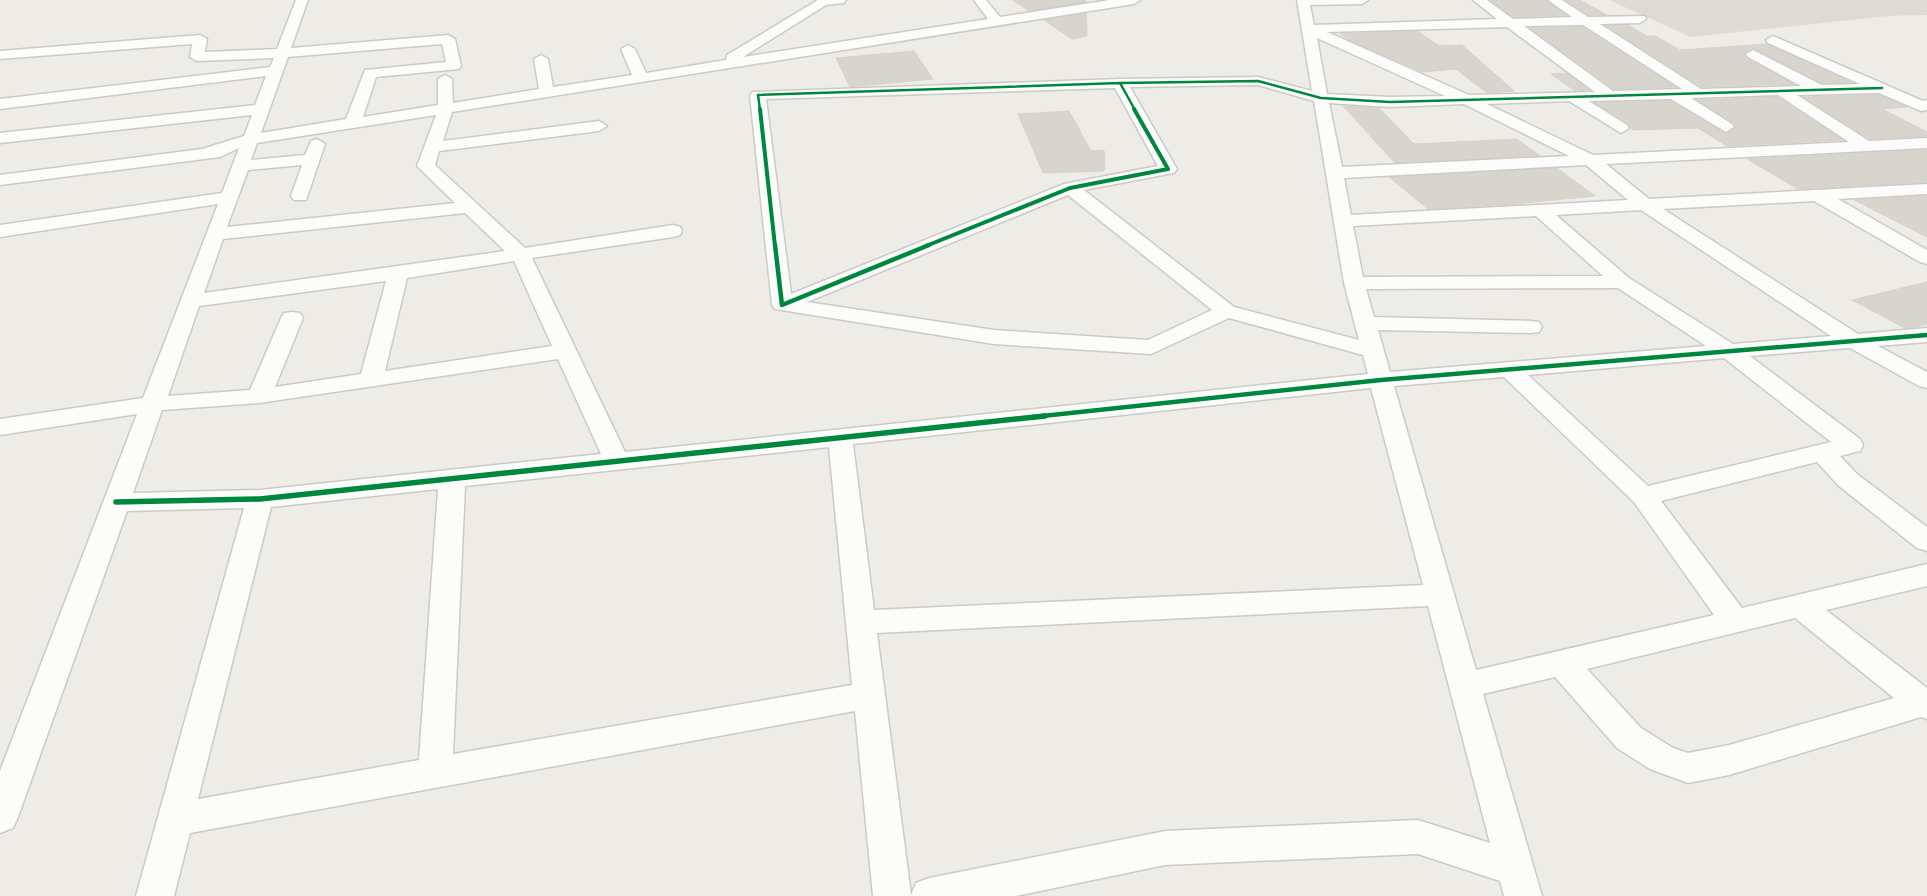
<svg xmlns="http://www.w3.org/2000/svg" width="1927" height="896" font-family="'Varela Round',sans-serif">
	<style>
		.industrial { fill: #dedbd5 }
		.building { fill: #d8d5cf; stroke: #d6d3cc }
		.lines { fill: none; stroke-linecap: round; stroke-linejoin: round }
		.street-casing { stroke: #cccac4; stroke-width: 3 }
		.street { fill: #fcfcfb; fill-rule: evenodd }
		.cycleway-far3-casing { stroke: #fff; stroke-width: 4.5 }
		.cycleway-far2-casing { stroke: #fff; stroke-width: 5.5 }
		.cycleway-far1-casing { stroke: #fff; stroke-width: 7 }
		.cycleway-casing { stroke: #fff; stroke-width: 9 }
		.cycleway-far3 { stroke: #00873e; stroke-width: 2.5 }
		.cycleway-far2 { stroke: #00873e; stroke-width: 4 }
		.cycleway-far1 { stroke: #00873e; stroke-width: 4.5 }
		.cycleway { stroke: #00873e; stroke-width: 5.5 }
	</style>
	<rect width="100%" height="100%" fill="#eeece6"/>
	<path class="industrial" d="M1609,0H1927V15L1887,16L1691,37Z"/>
	<path class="building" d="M1012,0H1085L1086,2L1029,11Z
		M1490,0H1546L1566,15L1514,17Z
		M1565,0H1580L1607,15H1589Z
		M1086,13L1087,36L1072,39L1044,20Z
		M1628,25L1647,36H1655L1680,50L1767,44L1852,82L1822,83L1752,48L1744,54L1747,59L1794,84L1702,87L1606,26Z
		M1582,27L1676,87L1614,89L1530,28Z
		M1417,31L1439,46L1462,45L1514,91L1487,93L1456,69L1423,72L1349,40L1340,34Z
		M914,51L933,79L850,87L836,58Z
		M1567,73L1589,90L1575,91L1551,74Z
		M1879,95L1907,107L1882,109L1927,132V136L1870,139L1803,97Z
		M1777,97L1843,140L1727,146L1698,128L1632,130L1628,123L1595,103L1670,101L1727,134L1736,127L1734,123L1697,100Z
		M1343,106L1379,108L1414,144L1517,139L1540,156L1395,163Z
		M1069,111L1091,151L1104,150L1105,169L1103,171L1043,173L1018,114Z
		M1927,150V182L1798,189L1747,159Z
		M1557,168L1595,196L1514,204L1428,209L1389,177Z
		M1927,196V237L1854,200Z
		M1927,282V324L1915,327L1905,328L1852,300Z"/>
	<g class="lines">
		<g class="street-casing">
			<path id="street" d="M296,0H308L291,48L448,35L455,39L461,66L459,69L376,77L363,117L438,105V79L445,75L452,79L453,103L539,89L534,59L541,55L548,59L553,87L632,75L621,49L628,45L635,49L646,73L726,60L727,55L818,0H846L844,3L826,5L743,57L988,19L974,0H986L1000,17L1110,0H1140L1134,4L452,112L443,141L599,121L607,126L599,131L439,151L435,165L525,248L673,225L680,227L682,231L680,235L673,237L532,258L625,452L1368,374L1363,355L1229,318L1151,354L994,344L775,309L772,305L750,95L753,92L1120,79L1258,77L1312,91L1297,0H1368L1362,4L1310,5L1314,25L1497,19L1473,0H1487L1513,19L1572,17L1548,0H1562L1588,17L1645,16L1646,19L1640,23L1600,24L1701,89L1801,86L1748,57L1746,54L1753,50L1822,85L1860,84L1768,43L1766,40L1773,36L1923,101L1927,100V110L1921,111L1879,93L1797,95L1869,141L1927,138V148L1606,164L1649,199L1927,184V194L1838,199L1927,250V264L1920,262L1814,201L1663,209L1858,334L1927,328V342L1878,346L1927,372V388L1919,386L1850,348L1750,356L1860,439L1863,445L1860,451L1840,456L1857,474L1927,527V551L1917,548L1839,486L1817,462L1661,501L1742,608L1927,564V586L1826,610L1927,688V719L1921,717L1729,775L1688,783L1650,769L1617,748L1555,677L1483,694L1542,896H1504L1500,881L1418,854L1165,865L1016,896H873L855,711L190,833L174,896H136L244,508L127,511L18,817L13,828L0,833V771L137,414L0,435V419L143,398L218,204L0,237V225L222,193L239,148L220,157L0,185V175L202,149L244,136L252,115L0,143V133L255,105L266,76L0,109V99L270,67L274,58L197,61L190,57L192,44L0,59V51L200,35L207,39L205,52L277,49ZM1583,25L1682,89L1613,91L1524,26ZM1507,27L1595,92L1469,95L1327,32ZM1317,38L1445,96L1390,97L1327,94ZM442,44L446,62L365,70L346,119L261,133L288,57ZM1258,85L1314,101L1344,283L1359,340L1234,307L1084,190L1168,174L1174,173L1177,169L1130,87ZM1115,88L1158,166L1064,184L791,294L766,99ZM1778,95L1849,142L1593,155L1487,104L1569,101L1621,133L1629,128L1627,125L1589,101L1671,99L1726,132L1734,127L1732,124L1691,98ZM1329,103L1390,107L1464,104L1569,156L1342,167ZM436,115L417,166L455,203L227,227L248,170L302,165L291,196L294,200H306L325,144L317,139L311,141L305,155L251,160L257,143ZM1586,165L1628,200L1351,215L1344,178ZM1068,195L1212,310L1148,340L994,330L807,302ZM1641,210L1831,336L1733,344L1629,278L1556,215ZM465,213L505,251L204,293L223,239ZM1536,216L1603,276L1363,277L1353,226ZM514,261L552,346L385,371L407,278ZM386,281L361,374L275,387L303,318L300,313L292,312L284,313L281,318L250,390L168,396L199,306ZM1618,288L1706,346L1390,372L1378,330L1531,333L1539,332L1542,327L1539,322L1531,321L1374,317L1366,289ZM1724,358L1831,442L1648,486L1528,375ZM558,359L601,454L260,490L133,493L162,410L259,403ZM1504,377L1634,502L1714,615L1476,670L1394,386ZM1371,388L1423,585L874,610L853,444ZM829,447L852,685L453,754L465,486ZM438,489L419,760L198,799L271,507ZM1428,606L1490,843L1418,820L1165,831L929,878L916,883L911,895L877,633ZM1795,618L1894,698L1729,745L1688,753L1673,748L1641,728L1587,669Z"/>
		</g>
		<use href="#street" class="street"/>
		<g class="cycleway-far3-casing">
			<path id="cycleway-far3" d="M1120,83L1135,110
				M1120,83L1258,81L1321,98L1390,102L1882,88
				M760,110L758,95L1120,83"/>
		</g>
		<g class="cycleway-far2-casing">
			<path id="cycleway-far2" d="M760,109L775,246
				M926,246L1070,188L1168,169L1134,109"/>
		</g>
		<g class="cycleway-far1-casing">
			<path id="cycleway-far1" d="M775,245L782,305L929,245
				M1033,417L1381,380L1927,335"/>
		</g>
		<g class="cycleway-casing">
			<path id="cycleway" d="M116,502L260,499L1045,416"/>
		</g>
		<use href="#cycleway-far3" class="cycleway-far3"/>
		<use href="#cycleway-far2" class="cycleway-far2"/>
		<use href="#cycleway-far1" class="cycleway-far1"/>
		<use href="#cycleway" class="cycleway"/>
	</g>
</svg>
